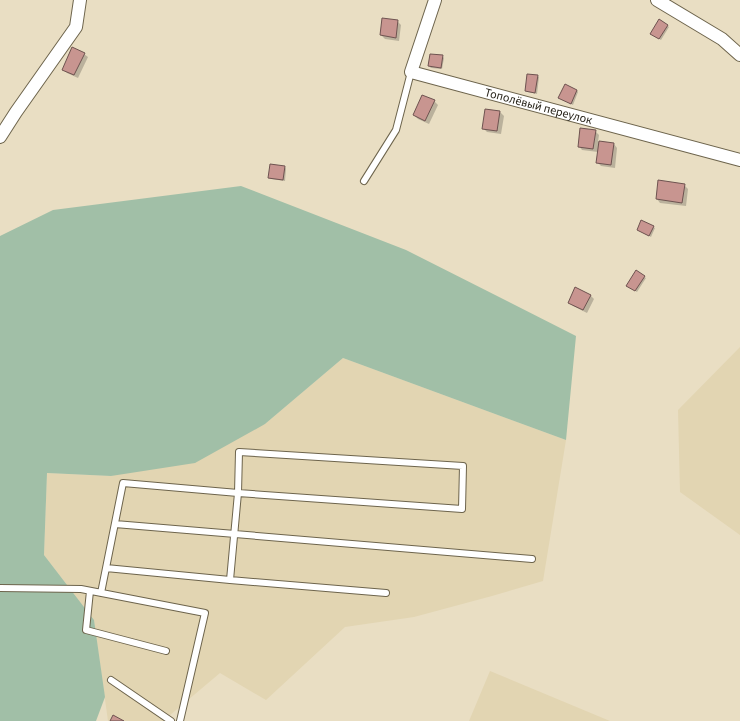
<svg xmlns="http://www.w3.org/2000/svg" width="740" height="721" font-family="'Source Sans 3',sans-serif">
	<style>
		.built { fill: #e2d5b2 }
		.green { fill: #a1bfa7 }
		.shadow { fill: #0003 }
		.building { fill: #c89590; stroke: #6e5350 }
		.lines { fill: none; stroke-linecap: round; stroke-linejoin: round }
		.lane-casing { stroke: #6d644c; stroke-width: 8 }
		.street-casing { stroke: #6d644c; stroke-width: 14 }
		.lane { stroke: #fff; stroke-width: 6 }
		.street { stroke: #fff; stroke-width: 12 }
		.labels { text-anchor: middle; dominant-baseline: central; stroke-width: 3; stroke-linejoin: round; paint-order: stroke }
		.street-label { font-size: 12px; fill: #272319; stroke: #f6ecd0 }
	</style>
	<rect width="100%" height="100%" fill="#e9dec3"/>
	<path class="built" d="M740,347V535L680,492L678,410Z
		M343,358L566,440L543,581L492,596L414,617L345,627L266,700L220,673L163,721H108L94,620L44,555L47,473L111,476L265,424Z
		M490,671L610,721H469Z"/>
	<path class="green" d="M241,186L406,250L576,336L566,440L343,358L265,424L195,463L111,476L47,473L44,555L94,620L105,697L96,721H0V236L53,210Z"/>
	<path class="shadow" d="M660,20L669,27L661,40L653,35Z
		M397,21L401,25L399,41L385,39L381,35Z
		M84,54L88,57L78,78L67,73L63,69Z
		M442,56L444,58L442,69L431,68L429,66Z
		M537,76L539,77L537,94L528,92L526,91Z
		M577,90L578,92L573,105L561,99Z
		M434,101L438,105L429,124L418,119L414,115Z
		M500,112L504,116L501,134L487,132L483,128Z
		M595,131L599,135L598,142L614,144L617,148L615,168L601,166L597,162L598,152L582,150L579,146Z
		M285,167L286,169L285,181L271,179L269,178Z
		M684,185L688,189L686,206L660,203L657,199Z
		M653,227L655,228L651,237L638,230Z
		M644,277L646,278L637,292L629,287Z
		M590,295L594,299L587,313L573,306L569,302Z"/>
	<path class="building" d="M382,18L398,20L396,38L380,35Z
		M659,19L668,25L659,39L650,34Z
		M72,47L85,53L74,75L62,70Z
		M430,54L443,55L441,68L428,66Z
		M527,74L538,75L535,93L525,91Z
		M565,84L577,90L571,104L558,98Z
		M422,95L435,100L425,121L413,115Z
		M485,109L500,111L497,131L482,129Z
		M580,128L596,130L593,149L578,147Z
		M599,141L614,143L611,165L596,163Z
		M270,164L285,166L283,180L268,178Z
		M658,180L685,184L682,203L656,199Z
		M641,220L654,226L649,236L637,230Z
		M636,270L645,276L635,291L626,286Z
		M575,287L591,295L583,310L568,303Z
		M113,715L124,721H110Z"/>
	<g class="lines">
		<g class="lane-casing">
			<path id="lane" d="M364,181L396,130L411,72
				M115,524L532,559
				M106,568L230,580
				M0,588L81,589L205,613L180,721
				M90,591L86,630L166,651
				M101,593L123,483L238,493L462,509L463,466L239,452L238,493L230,580L386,593
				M111,680L171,721"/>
		</g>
		<g class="street-casing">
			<g id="street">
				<path id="s1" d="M435,0L411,72L740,160"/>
				<path d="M657,0L722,39L740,55"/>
				<path d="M0,137L16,112L76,27L80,0"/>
			</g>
		</g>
		<use href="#lane" class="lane"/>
		<use href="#street" class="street"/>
	</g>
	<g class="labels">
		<g class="street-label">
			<text stroke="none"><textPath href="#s1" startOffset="208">Тополёвый переулок</textPath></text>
		</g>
	</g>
</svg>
